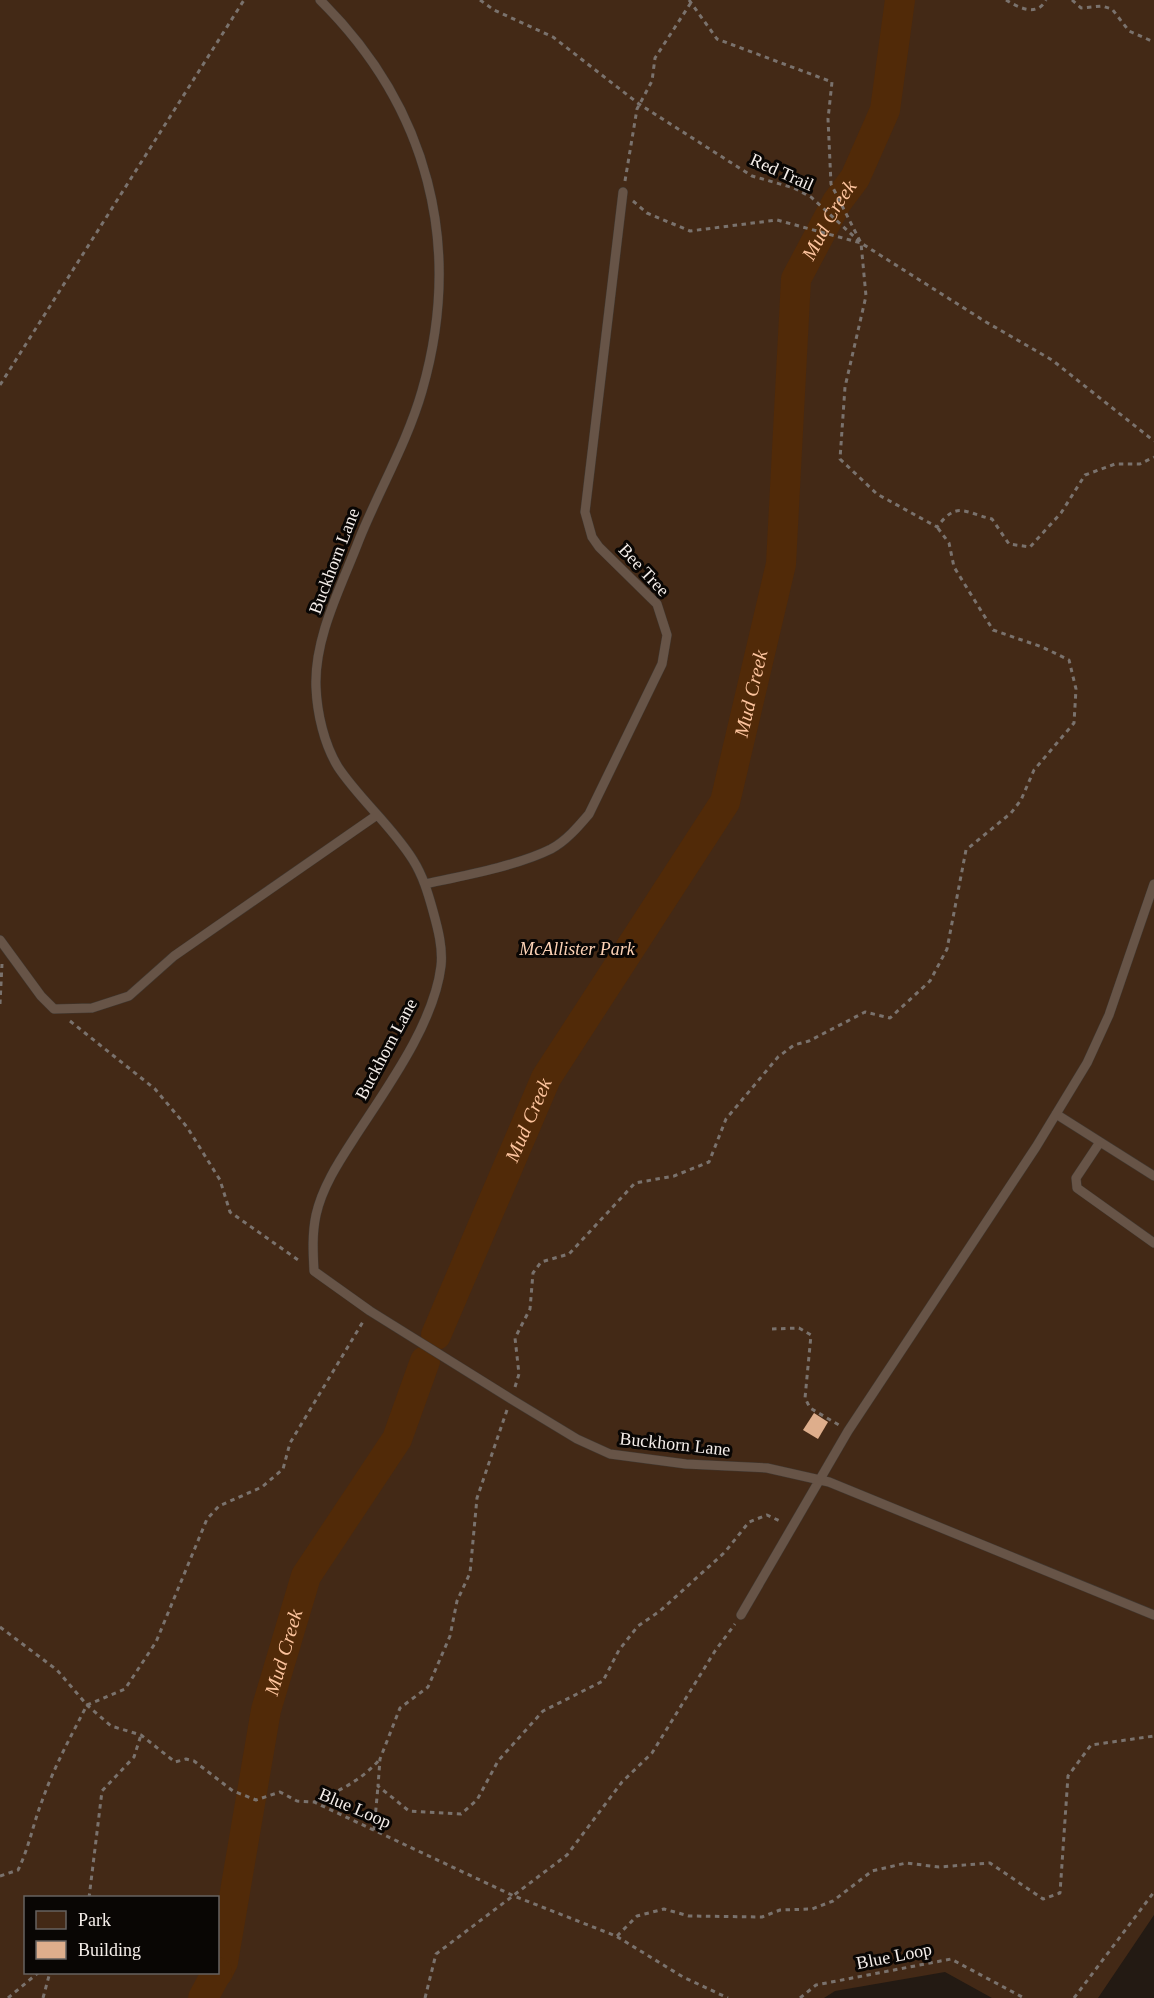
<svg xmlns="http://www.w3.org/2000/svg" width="1154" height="1998" font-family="Georgia,serif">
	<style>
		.green { fill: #432916; fill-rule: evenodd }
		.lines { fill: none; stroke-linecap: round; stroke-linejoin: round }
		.river { stroke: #512a08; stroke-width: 30 }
		.building { fill: #deae8c }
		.lane-casing { stroke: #403831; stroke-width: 10 }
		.path { stroke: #7a726d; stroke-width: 3; stroke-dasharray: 4.5 4.5; stroke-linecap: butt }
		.lane { stroke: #675447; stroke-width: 9 }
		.labels { text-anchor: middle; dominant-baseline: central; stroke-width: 6; stroke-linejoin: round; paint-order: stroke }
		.street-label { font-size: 18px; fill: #f5eeea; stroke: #090604 }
		.park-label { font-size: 18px; font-style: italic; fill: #fdd2b5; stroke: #090604 }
		.water-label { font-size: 20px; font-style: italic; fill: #fcc39d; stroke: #090604 }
	</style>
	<rect width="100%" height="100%" fill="#231a13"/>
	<path class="green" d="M0,0H1154V1915L1098,1998H992L945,1972L835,1991L824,1998H0ZM26,1898H218V1972H26Z"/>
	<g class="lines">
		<g class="river">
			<path id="s1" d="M436,1335L546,1078L725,802L781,564L796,279L837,202L855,178L885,110L900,0"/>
			<path id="s2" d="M218,1972L223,1962L266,1710L306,1576L397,1439L425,1361"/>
			<path d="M203,1998L217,1972"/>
		</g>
	</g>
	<path class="building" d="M814,1413L828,1422L818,1439L803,1430Z"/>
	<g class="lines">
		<g class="lane-casing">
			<path id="lane" d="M320,0C428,107 464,245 422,391C407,443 379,490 359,540C342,585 314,637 316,687C317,713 324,744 338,767C360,800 392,826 413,860C423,876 428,893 433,911C438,929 443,948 441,966C434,1025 384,1092 353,1140C338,1163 322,1188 316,1215C312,1234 313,1252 314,1271L370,1311L511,1399L577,1439L610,1454L686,1464L767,1468L829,1482L1154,1615
				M425,884C462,876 517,866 551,849C566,841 578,827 589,814L662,664L667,635L657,604L599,547L592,537L585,512L623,192
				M0,940L41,996L54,1009L92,1008L129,996L174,956L377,815
				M1056,1114L1154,1176
				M1100,1142L1076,1178L1077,1188L1154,1243
				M741,1615L848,1431L1036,1147L1087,1063L1109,1015L1154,884"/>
		</g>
		<path class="path" d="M480,0L494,10L553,37L639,104L752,176L794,188L811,197L861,243L986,322L1052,360L1154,441
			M689,0L717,39L832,82L828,119L831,184L861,243L866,296L845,387L840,459L877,494L937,527C957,501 963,512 992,519L1009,544L1030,547L1061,513L1085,475L1115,464H1140L1154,457
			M1006,0C1019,8 1037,17 1046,0
			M1072,0L1081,8L1102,6L1112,9L1129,31L1154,42
			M625,181L637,109L652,81L655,58L692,1
			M633,201L647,213L690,231L777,220L861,243
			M0,385L244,0
			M0,1004L2,964
			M70,1021L155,1089L187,1127L220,1180L230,1212L301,1262
			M772,1329L799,1328L811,1335L805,1398L810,1408L839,1425
			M515,1387L519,1374L515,1338L530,1309L533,1273L541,1262L569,1254L635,1183L674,1176L709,1162L726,1119L778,1057L794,1045L809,1041L865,1012L890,1018L930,981L947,949L966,850L1011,813L1021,800L1034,770L1074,723L1076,689L1069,660L1042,647L993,630L954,567L949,543L937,527
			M507,1410L477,1498L470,1573L457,1601L450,1636L428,1687L400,1708L380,1759L378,1786L409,1811L461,1814L477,1800L498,1761L543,1711L603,1681L619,1650L638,1626L660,1611L725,1552L749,1522L767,1515L782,1522
			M0,1627L57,1670L87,1705L111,1726L141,1735L175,1762L186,1759L194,1761L233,1791L251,1798L256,1800L280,1792L297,1801L314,1802L514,1896L616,1936L683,1977L728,1998
			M314,1802C339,1791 362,1780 380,1759
			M374,1830L378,1786
			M0,1876L18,1870C29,1848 33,1824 42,1801C54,1767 71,1736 87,1705L125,1689L156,1642L207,1519L219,1506L262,1487L283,1469L290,1443L364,1320
			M89,1898L102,1791L134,1757L141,1735
			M617,1936L637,1916L664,1909L689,1916L762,1917L780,1910L812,1909L833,1901L872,1871L906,1863L939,1867L990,1863L1043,1899L1060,1893L1068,1776L1091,1745L1154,1736
			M8,1998L39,1972
			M43,1998L50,1972
			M425,1998L436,1954L567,1855L622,1782L652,1753L715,1651L735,1624
			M800,1998L816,1985L951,1959L1024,1998
			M1074,1998L1154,1892"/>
		<use href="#lane" class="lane"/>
	</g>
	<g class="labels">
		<g class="street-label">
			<text transform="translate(782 172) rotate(24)">Red Trail</text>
			<text transform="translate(334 561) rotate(-69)">Buckhorn Lane</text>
			<text transform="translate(644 570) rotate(47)">Bee Tree</text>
			<text transform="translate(386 1049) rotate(-62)">Buckhorn Lane</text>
			<text transform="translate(675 1444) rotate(6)">Buckhorn Lane</text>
			<text transform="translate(355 1808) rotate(23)">Blue Loop</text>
			<text transform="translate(894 1956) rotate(-11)">Blue Loop</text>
		</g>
		<g class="park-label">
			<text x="577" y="949">McAllister Park</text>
		</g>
		<g class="water-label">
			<text stroke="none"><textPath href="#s1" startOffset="1206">Mud Creek</textPath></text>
			<text stroke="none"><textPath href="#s1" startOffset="720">Mud Creek</textPath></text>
			<text stroke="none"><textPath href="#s1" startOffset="234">Mud Creek</textPath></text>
			<text stroke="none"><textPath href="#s2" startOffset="327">Mud Creek</textPath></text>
		</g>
	</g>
	<rect x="24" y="1896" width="195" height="78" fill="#090604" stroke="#676360" stroke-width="1.5"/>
	<rect x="36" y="1911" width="30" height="18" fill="#432916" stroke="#676360" stroke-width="1.5"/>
	<text x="78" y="1926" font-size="18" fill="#f5eeea">Park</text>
	<rect x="36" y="1941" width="30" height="18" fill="#deae8c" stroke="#676360" stroke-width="1.5"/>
	<text x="78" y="1956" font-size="18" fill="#f5eeea">Building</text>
</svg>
